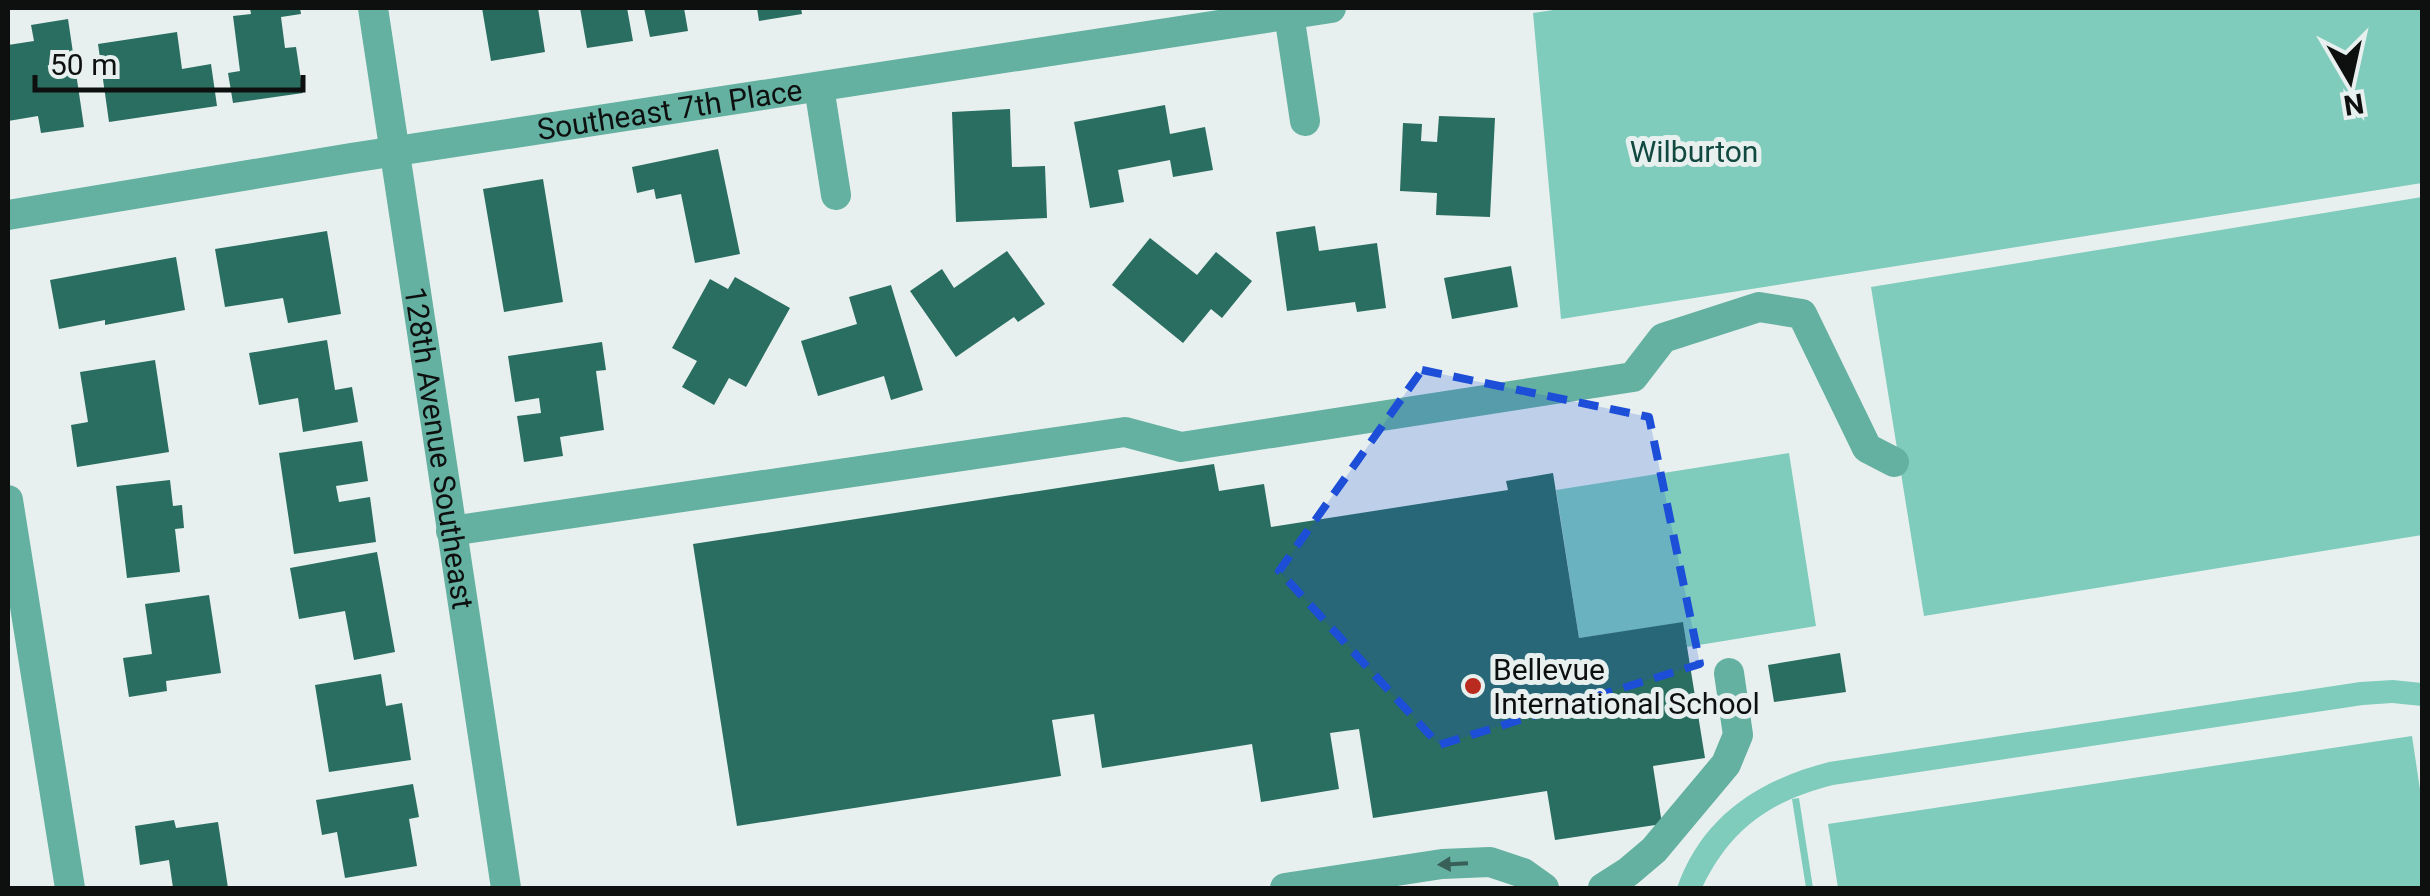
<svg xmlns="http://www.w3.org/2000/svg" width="2430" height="896" font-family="Roboto,sans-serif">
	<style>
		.green { fill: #7fcbbc }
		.building { fill: #2a6d61 }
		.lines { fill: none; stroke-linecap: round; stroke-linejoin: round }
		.minor { stroke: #64b0a1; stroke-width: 30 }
		.oneway { fill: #386058 }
		.marked { fill: #1d4ed8; fill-opacity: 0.2; stroke: #1d4ed8; stroke-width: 8; stroke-dasharray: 20 12; stroke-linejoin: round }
		.poi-dot { fill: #b82b1e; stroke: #e7f0ee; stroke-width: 4 }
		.labels { text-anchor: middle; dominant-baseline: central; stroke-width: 10; stroke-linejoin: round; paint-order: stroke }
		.street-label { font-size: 30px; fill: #0d100f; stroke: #e7f0ee }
		.park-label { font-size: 30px; fill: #114940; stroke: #e7f0ee }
		.poi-label { font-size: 30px; fill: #0d100f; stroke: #e7f0ee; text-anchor: start }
	</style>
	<rect width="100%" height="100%" fill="#e7f0ee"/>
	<path class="green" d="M1567,8H2422V183L1561,319L1533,13Z
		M2422,197V535L1924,616L1871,287Z
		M1789,453L1816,626L1687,647L1683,623L1579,638L1556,490Z
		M2393,680L2422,683V706L2392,703L2363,705L1833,785C1770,801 1730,829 1702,888H1677C1702,816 1759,780 1829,762L2360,682Z
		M2412,736L2422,803V888H1838L1828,824Z
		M1799,798L1813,888H1806L1792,799Z"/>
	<path class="building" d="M250,8H300L301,14L281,17L285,48L296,47L303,93L233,103L228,73L240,71L233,16L251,14Z
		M482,8H538L545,52L491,61Z
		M580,8H627L633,41L587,48Z
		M644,8H684L688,31L650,37Z
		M757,8H801L802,14L759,21Z
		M68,19L84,127L41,133L38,116L8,121V45L34,41L31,25Z
		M177,32L182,69L211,64L217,106L109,122L98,44Z
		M1165,105L1170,134L1205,127L1213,170L1173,177L1170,160L1118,170L1124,202L1090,208L1074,122Z
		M1010,109L1012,167L1045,166L1047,218L956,222L952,112Z
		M1439,116L1495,118L1490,217L1436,215L1437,193L1400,191L1403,123L1422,124L1421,141L1437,142Z
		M718,149L740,254L695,263L681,194L656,199L654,189L637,193L632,167Z
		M543,179L563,302L504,312L483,189Z
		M1315,226L1319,251L1377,243L1386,308L1357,312L1355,302L1287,311L1276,232Z
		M327,231L341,314L288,323L283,298L225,307L215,249Z
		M1150,238L1197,275L1216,252L1252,281L1222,318L1211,309L1183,343L1112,285Z
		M1007,251L1045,304L1018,322L1014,317L956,357L910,291L942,269L954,288Z
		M176,257L185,310L105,325V320L59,329L50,280Z
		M1511,266L1518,307L1452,319L1444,278Z
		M735,277L790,308L746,387L729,378L714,405L682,387L697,361L672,348L710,279L728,289Z
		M891,285L923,390L891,400L884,376L818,396L801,341L857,324L849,297Z
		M327,340L335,390L352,387L358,422L303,432L298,398L259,405L249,353Z
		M602,342L606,370L596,371L604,430L560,437L563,456L524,462L517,416L541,413L539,398L515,402L508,356Z
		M155,360L169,452L77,467L71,425L88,422L80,372Z
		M362,441L368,481L336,486L339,502L370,497L376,542L294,554L279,453Z
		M1214,464L1219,491L1264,484L1271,527L1508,490L1506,481L1553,473L1579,638L1683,622L1705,758L1653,766L1662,824L1555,840L1547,791L1373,818L1359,729L1330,733L1339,789L1261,802L1252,744L1102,768L1094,714L1052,720L1061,776L737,826L693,544Z
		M170,480L173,506L182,505L184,528L175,529L180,572L127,578L116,486Z
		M377,552L395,652L354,660L345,611L299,619L290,568Z
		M209,595L221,673L166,681L167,691L129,697L123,658L152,654L145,604Z
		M1840,653L1846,692L1774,702L1768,665Z
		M381,674L386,706L402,703L411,760L329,772L315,685Z
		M413,784L419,817L409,819L417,866L345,878L337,832L322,835L316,800Z
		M174,820L176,828L218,822L228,888H173L169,860L140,865L135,826Z"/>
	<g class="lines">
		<g class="minor">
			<path id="s1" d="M373,8L506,888"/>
			<path d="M1289,14L1305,121"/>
			<path d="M819,87L836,195"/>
			<path id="s2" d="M8,215L351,158L1331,8"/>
			<path d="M8,500L70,888"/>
			<path d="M451,531L1125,432L1181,447L1633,377L1663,338L1759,307L1802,314L1867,448L1894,462"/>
			<path d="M1285,888L1442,864L1490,862L1523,873L1544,888"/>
			<path d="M1603,888L1628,872L1654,850L1726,764L1738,735L1729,673"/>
		</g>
	</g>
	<defs><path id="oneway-solid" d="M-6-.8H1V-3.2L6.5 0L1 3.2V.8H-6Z" transform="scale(2.5)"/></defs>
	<use class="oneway" href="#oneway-solid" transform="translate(1453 864) rotate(177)"/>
	<path class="marked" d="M1422,370L1649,417L1700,664L1439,745L1279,571Z"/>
	<circle class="poi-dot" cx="1473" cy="686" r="10"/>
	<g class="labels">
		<g class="street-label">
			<text stroke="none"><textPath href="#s2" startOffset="670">Southeast 7th Place</textPath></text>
			<text stroke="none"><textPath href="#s1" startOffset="445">128th Avenue Southeast</textPath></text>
		</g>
		<g class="park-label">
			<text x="1694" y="151">Wilburton</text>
		</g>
		<g class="poi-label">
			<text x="1493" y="669">Bellevue<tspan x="1493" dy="34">International School</tspan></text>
		</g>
	</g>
	<rect width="2430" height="896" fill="none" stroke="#0d100f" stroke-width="20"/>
	<g transform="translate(2350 80) rotate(171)" stroke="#e7f0ee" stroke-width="8" paint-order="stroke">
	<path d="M0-8L18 38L0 25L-18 38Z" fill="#0d100f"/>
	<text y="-15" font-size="28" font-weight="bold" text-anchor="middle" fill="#0d100f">N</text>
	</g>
	<path d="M35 75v15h268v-15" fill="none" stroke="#0d100f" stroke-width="5"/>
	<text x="50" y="75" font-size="30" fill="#0d100f" stroke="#e7f0ee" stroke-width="8" paint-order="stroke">50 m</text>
</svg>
